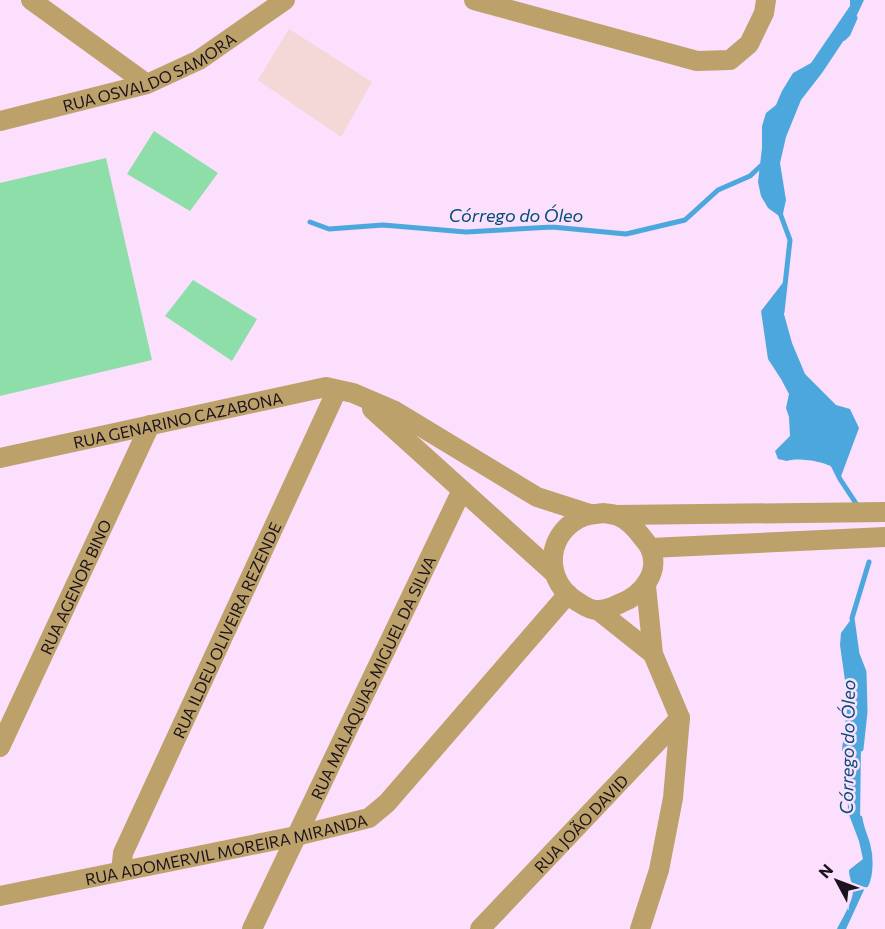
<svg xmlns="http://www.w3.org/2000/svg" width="885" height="929" font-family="Commissioner,sans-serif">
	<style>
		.education { fill: #f3d8d7 }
		.green { fill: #8edea9 }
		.water { fill: #4ca7dd }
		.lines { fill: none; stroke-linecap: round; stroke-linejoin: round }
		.stream { stroke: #4ca7dd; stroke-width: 5 }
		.minor { stroke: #bca26a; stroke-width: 20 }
		.labels { text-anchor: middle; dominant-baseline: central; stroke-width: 5; stroke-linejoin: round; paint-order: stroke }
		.street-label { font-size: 16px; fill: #1c121d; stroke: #fbdffd }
		.water-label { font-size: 18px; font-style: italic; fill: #034f73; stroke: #fbdffd }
	</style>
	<rect width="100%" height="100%" fill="#fbdffd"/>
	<path class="education" d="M289,29L372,82L341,137L258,80Z"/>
	<path class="green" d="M154,131L218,173L190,211L127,174Z
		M106,158L152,360L0,396V183Z
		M193,280L257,319L232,361L165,316Z"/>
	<path class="water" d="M850,0H864L848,34L822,73L801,100L786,137L780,163L786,200L782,218L768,208L761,196L758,182L762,148V126L766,113L776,105L782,91L793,73L811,63L850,6Z
		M790,240L782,307L792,343L805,374L836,405L850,409L859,428L840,479C839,476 838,472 836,470C828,461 796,457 787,461L778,459L775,451L790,436L789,417L786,408L789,394L781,379L768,359L761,311L785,280Z
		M852,618L857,654L864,672L865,712L861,744L860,823L869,848V879L846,929H837C842,919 854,900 853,889C852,882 849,877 849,870L863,859L859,841L848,812L847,762L842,750L848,702L840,645L841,633Z"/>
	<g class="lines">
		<path class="stream" d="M844,38L848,34L855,18
			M780,213L790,240L782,312
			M310,222L329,229L383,225L466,232L552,227L626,234L685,220L718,190L750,176L765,162
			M833,465L840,479L859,508
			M861,749L865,712L864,672L857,654L852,618L869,562
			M860,818C861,828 866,837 868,846C871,857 871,875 866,885"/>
		<g class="minor">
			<path d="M31,0L147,84"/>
			<path d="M474,0L697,61L730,60L749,44L764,13L766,0"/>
			<path id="s1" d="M0,121L147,84L199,60L285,0"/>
			<path d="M372,409L553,572"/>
			<path id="s2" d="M0,458L326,387L353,393L395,411L537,497L590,514"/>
			<path d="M604,513C609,514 614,514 618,516C628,520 636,529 642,537C645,541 648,544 650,548C661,572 642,595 621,603C615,606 607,610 599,610C592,611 584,606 578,602C545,583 544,538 578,519C586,514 595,514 604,513Z"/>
			<path d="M617,515L885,512"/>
			<path d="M650,548L885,537"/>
			<path d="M599,611L653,654"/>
			<path id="s3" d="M0,747L150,425"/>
			<path id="s4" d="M121,871L123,853L337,390"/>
			<path id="s5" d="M0,896L296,836L369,818L387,803L568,594"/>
			<path id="s6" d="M252,929L462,490"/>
			<path id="s7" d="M480,929L680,718"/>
			<path d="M640,929L659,870L673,798L680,718L653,654L646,586"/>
		</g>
	</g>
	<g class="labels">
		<g class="street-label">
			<text stroke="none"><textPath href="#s1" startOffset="158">RUA OSVALDO SAMORA</textPath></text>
			<text stroke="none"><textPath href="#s2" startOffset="182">RUA GENARINO CAZABONA</textPath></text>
			<text stroke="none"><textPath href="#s3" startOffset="177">RUA AGENOR BINO</textPath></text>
			<text stroke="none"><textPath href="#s4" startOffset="264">RUA ILDEU OLIVEIRA REZENDE</textPath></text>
			<text stroke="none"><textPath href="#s6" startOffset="279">RUA MALAQUIAS MIGUEL DA SILVA</textPath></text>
			<text stroke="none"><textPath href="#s7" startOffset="146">RUA JOÃO DAVID</textPath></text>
			<text stroke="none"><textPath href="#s5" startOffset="231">RUA ADOMERVIL MOREIRA MIRANDA</textPath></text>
		</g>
		<g class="water-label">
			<text x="516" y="215">Córrego do Óleo</text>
			<text transform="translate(847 747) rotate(-89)">Córrego do Óleo</text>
		</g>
	</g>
	<g transform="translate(837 881) rotate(311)" stroke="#fbdffd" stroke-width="4.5" paint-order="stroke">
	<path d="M0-4.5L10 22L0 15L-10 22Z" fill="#1c121d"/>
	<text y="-9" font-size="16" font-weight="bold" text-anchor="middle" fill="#1c121d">N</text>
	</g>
</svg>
